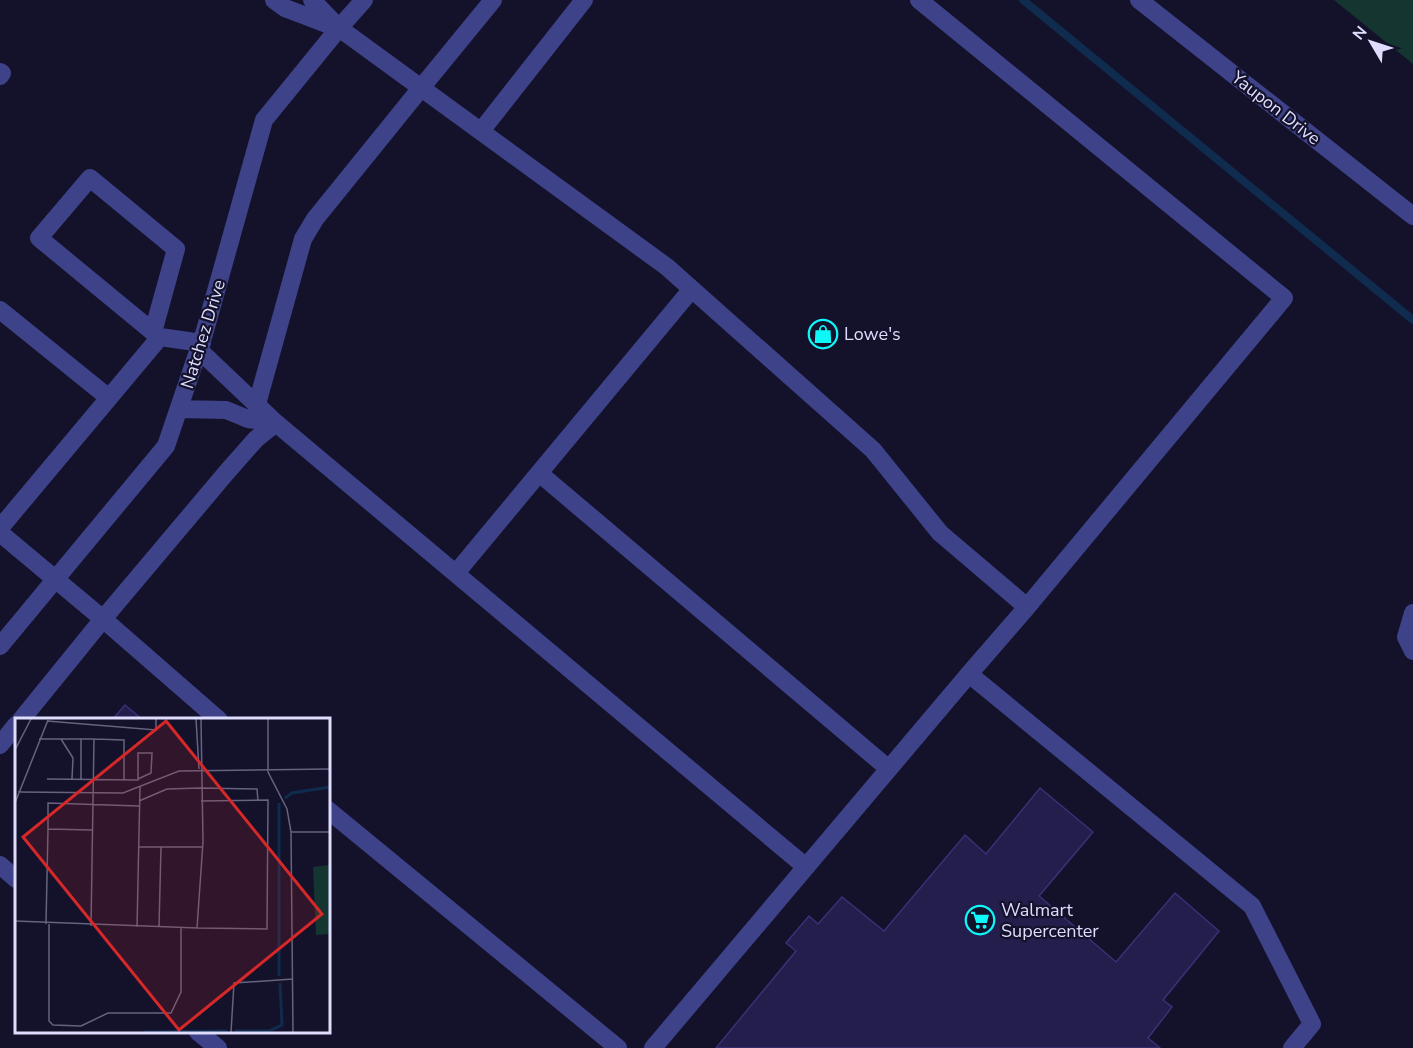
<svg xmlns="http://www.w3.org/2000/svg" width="1413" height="1048" font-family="'Nunito Sans',sans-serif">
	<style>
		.green { fill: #153531 }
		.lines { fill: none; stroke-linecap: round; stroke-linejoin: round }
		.stream { stroke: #0f2b4d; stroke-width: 8 }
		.building { fill: #231e4c; stroke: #393177; stroke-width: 1.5 }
		.minor { stroke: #3e4289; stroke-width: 18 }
		.labels { text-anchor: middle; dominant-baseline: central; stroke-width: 4.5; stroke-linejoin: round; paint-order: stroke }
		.street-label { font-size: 18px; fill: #deddfe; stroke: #14122b }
		.poi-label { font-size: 18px; fill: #deddfe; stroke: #14122b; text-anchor: start }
		.inset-river { fill: none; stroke: #0f2b4d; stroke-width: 3 }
		.inset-road { fill: none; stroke: #65637f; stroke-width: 1.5 }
		.view { fill: #d62828; fill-opacity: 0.15; stroke: #d62828; stroke-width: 3 }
		.inset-edge { fill: none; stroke: #deddfe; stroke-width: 3 }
	</style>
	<rect width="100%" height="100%" fill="#14122b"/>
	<path class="green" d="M1334,0H1413V64Z"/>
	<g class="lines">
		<path class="stream" d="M1023,0L1413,320"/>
	</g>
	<path class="building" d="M125,705L143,720H112Z
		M1040,788L1093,832L1039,896L1116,962L1175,893L1219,931L1163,1000L1172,1007L1148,1038L1160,1048H716L796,951L786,943L809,916L818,924L842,897L884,931L965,835L986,854Z"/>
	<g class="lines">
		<path class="minor" d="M274,0L285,8L335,27
			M312,0L339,28L667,267L873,450L940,533L1027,607L969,674L653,1048
			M919,0L1284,298L1027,607
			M1139,0L1413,216
			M0,72L2,73L0,76
			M481,131L584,0
			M0,310L109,398
			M160,337L202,343
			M199,350L276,423L806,867
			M257,404L303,239L315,219L421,88L493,0
			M179,409L226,410L248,419L276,423
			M539,473L889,769
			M0,528L160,337L153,332L39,238L90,178L176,249L153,332
			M0,533L103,619L219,720
			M456,573L691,290
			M1413,613L1406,637L1413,651
			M0,646L166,446L204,334L264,120L339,28L364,0
			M969,674L1252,906L1312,1024L1292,1048
			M21,720L103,619L226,473L256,439L276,423
			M0,745L16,725
			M328,810L618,1048
			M0,865L16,879
			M198,1032L218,1048"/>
	</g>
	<defs>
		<g id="shop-ring" transform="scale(1.5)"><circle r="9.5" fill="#14122b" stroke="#0ef7f9" stroke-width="1.5"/><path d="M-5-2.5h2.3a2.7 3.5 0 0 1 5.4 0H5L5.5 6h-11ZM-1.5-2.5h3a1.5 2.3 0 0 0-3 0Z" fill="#0ef7f9"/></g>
		<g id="supermarket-ring" transform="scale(1.5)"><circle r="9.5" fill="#14122b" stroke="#0ef7f9" stroke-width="1.5"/><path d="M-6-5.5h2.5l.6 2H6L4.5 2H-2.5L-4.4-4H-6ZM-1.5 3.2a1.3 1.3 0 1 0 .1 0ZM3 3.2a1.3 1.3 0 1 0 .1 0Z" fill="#0ef7f9"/></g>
	</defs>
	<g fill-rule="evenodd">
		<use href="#shop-ring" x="823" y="334"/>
		<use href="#supermarket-ring" x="980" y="920"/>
	</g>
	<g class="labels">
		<g class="street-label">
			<text transform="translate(1276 108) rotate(38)">Yaupon Drive</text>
			<text transform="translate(203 334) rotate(-73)">Natchez Drive</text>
		</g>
		<g class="poi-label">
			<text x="844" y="334">Lowe's</text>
			<text x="1001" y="910">Walmart<tspan x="1001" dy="21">Supercenter</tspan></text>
		</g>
	</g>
	<g transform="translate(15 718)">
		<rect width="315" height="315" fill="#14122b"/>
		<path d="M315,147V216L301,217L298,149Z" fill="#153531"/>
		<path class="inset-river" d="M270,80L277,75L315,69M264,85V258M220,313H254L267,307L265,265M129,314L212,313"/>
		<path class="inset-road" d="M181,1L184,51M253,1V54L272,91L276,114L278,314M32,3L141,12V1M24,21H79L76,208M46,21L58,40L57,61M79,21L109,22V62M0,32L16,1M32,61L123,62V35H137L136,55L123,61M66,61V21M3,74L108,75L164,53L315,51M124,83L152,71L185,70L242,71L243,83M0,85L33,2M33,111V85L124,88M276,114H315M123,129H188M0,203L182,210L188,124L186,1M31,206L33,111L77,112M34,206V303L38,307L66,308L93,295H156L166,274V210M122,209L125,69M144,209L146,129M182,210L252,211L253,82L186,83M216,314L219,265L278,261"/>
		<path class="view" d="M151,3L307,196L164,312L8,119Z"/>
		<rect width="315" height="315" class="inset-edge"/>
	</g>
	<g transform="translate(1371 42) rotate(309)" stroke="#14122b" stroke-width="4.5" paint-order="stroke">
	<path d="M0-4.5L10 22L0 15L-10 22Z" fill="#deddfe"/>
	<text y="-9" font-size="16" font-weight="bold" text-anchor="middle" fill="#deddfe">N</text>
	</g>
</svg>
